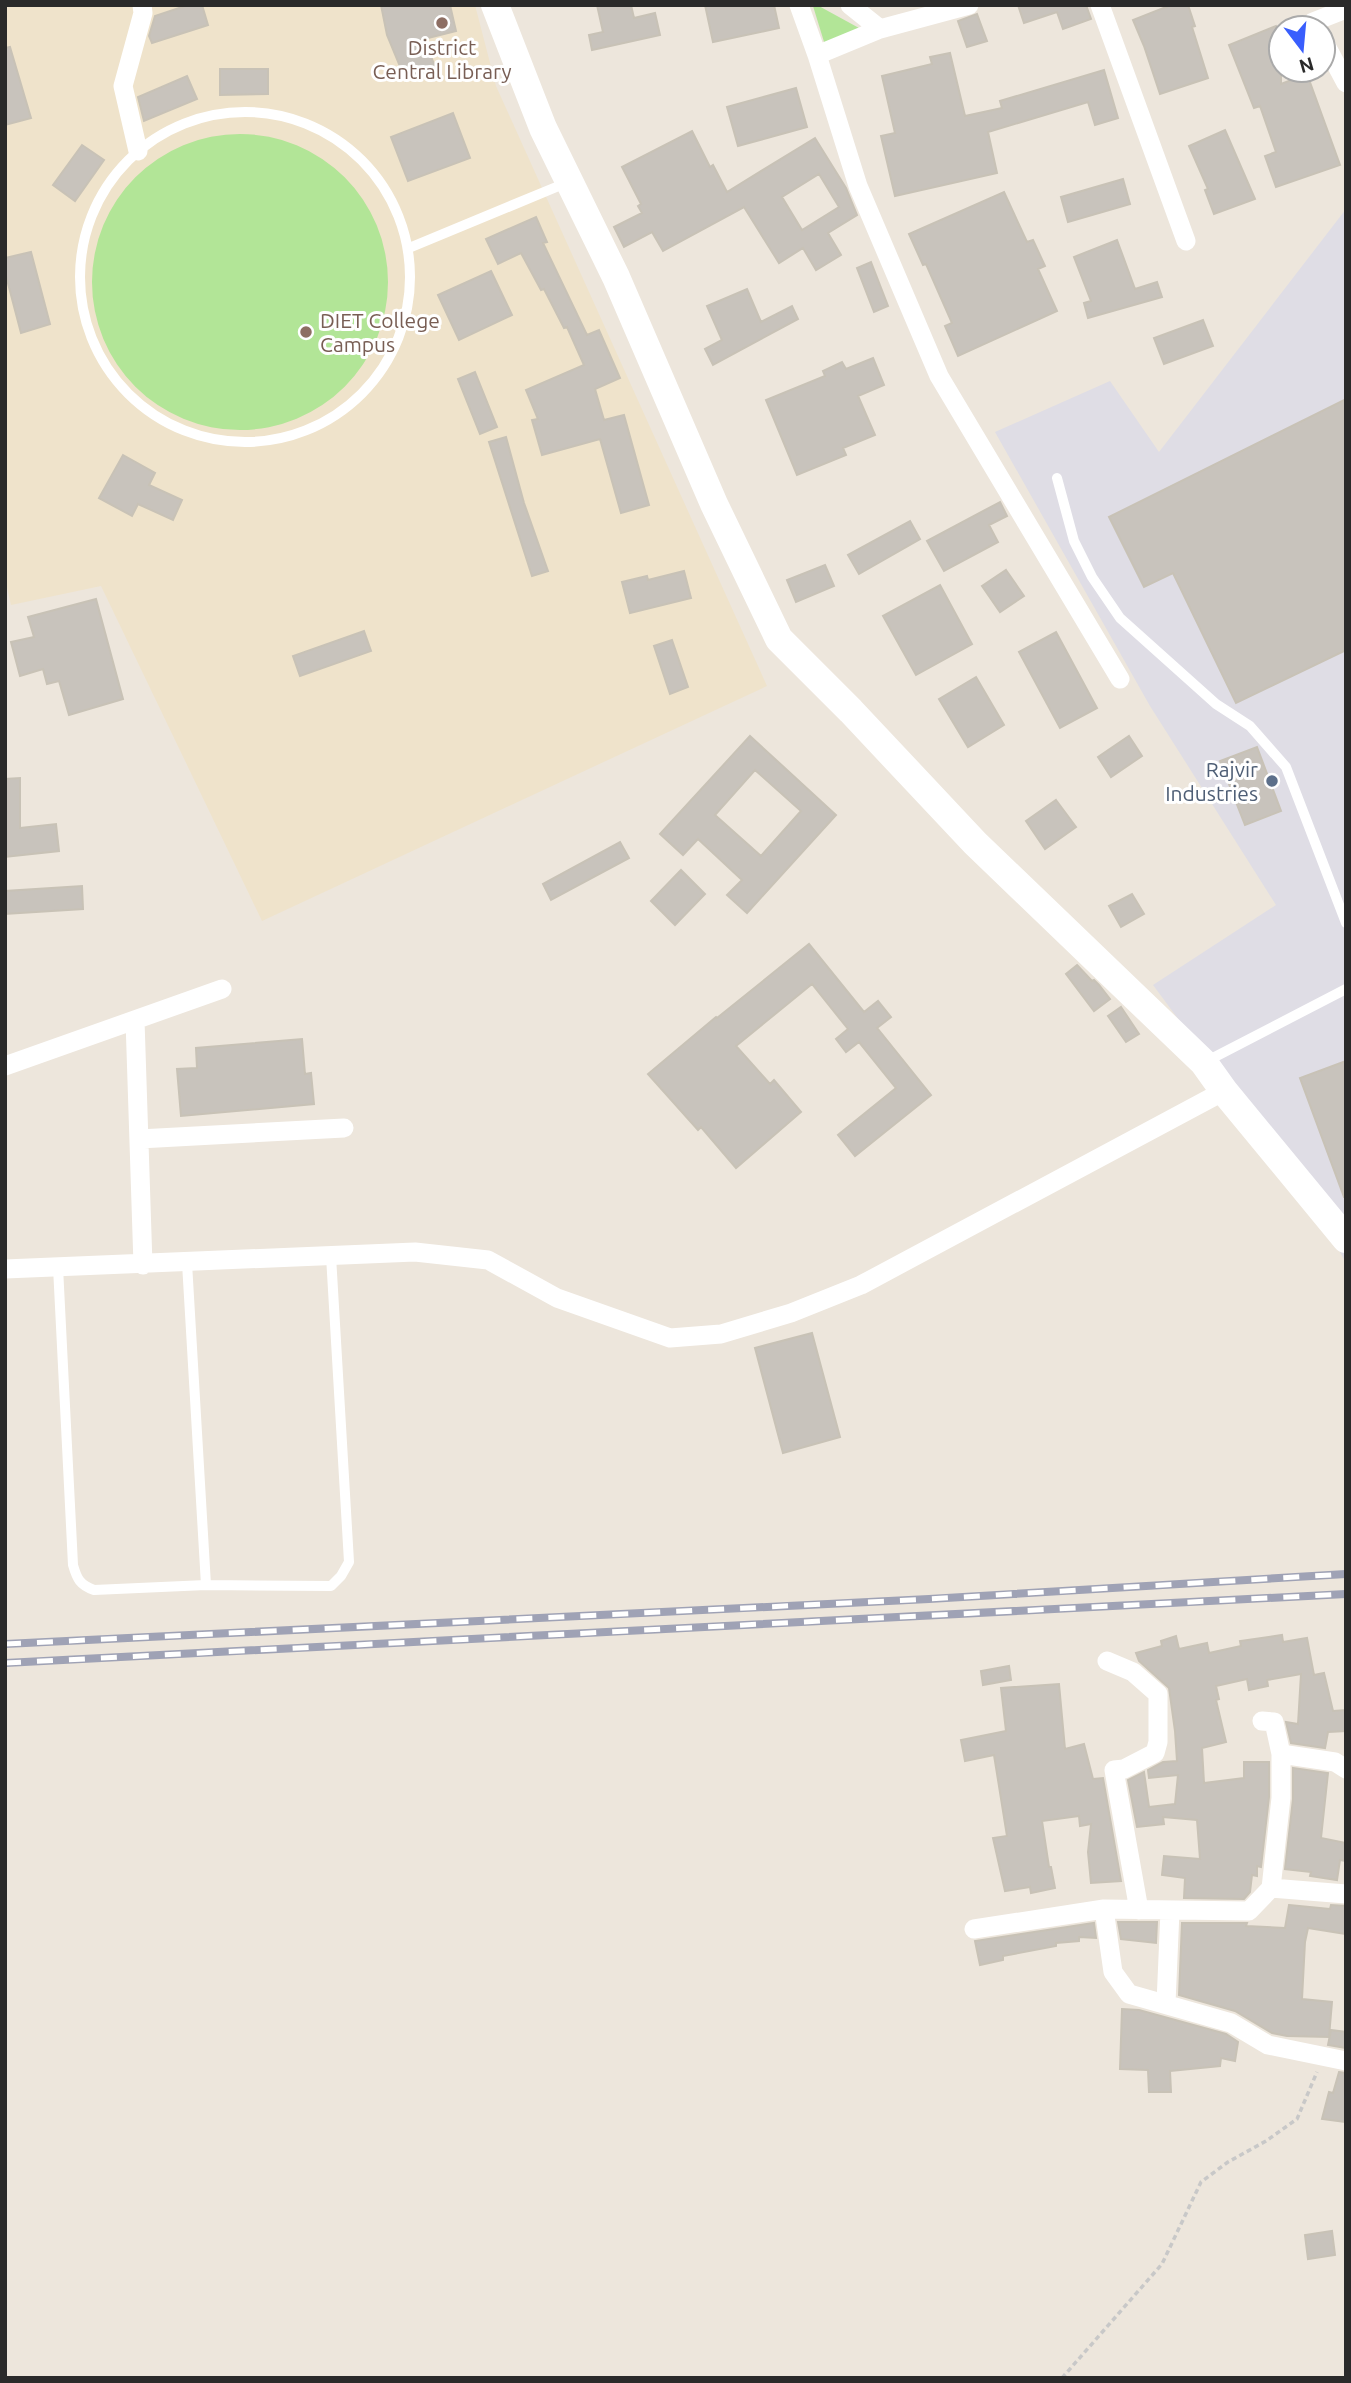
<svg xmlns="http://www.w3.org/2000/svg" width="1351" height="2383" font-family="Ubuntu,sans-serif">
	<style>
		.industrial { fill: #dfdde5 }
		.education { fill: #efe3cb }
		.green { fill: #b2e597 }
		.building { fill: #c8c3bc; stroke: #c8c2b6; stroke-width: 2; fill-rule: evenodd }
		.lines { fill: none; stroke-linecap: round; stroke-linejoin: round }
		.path { stroke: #c8c8c8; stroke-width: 3.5; stroke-dasharray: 5 3.5; stroke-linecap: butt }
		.lane { stroke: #fff; stroke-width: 10 }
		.street { stroke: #fff; stroke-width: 19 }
		.secondary { stroke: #fff; stroke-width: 28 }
		.rail-casing { stroke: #9fa2b5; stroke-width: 8 }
		.rail { stroke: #fff; stroke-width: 5; stroke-dasharray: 16; stroke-linecap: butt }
		.education-dot { fill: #8d6e63; stroke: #fff; stroke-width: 2.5 }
		.service-dot { fill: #5c6f8a; stroke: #fff; stroke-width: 2.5 }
		.labels { text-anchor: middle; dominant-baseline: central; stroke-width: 6; stroke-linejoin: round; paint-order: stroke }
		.education-label { font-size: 21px; fill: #785e54; stroke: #fff }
		.service-label { font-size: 21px; fill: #4e5e75; stroke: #fff; text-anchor: end }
	</style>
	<rect width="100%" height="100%" fill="#ede6dc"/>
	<path class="industrial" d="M1346,209V1263L1308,1194L1153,985L1276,905L1150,706L995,432L1110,381L1159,452Z"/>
	<path class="education" d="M5,5H475L496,86L767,686L262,921L101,586L11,605L5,578Z"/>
	<path class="green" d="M817,5L859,28L825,45L813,6Z
		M92 282a148 148 0 1 1 296 0a148 148 0 1 1-296 0Z"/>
	<path class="building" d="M188,5H202L208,25L152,43L149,36L155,16Z
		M381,5H450L456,31L424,39L436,69L406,81L387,35Z
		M597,5H631L634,18L655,13L660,35L592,50L589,35L603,32Z
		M705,5H774L779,28L713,42Z
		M1018,5H1086L1091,19L1063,29L1057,12L1024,23Z
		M1171,5H1188L1195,26L1192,27L1208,78L1160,94L1144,46L1133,20Z
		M977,14L987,41L967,47L958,21Z
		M1276,26L1281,40V84L1307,74L1340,165L1276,187L1265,156L1276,152L1260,106L1254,108L1229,45Z
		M10,47L31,118L5,125V48Z
		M950,53L965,116L1002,108L1000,101L1104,70L1118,118L1095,125L1088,102L988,132L997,173L895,196L881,136L895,133L882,76L932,64L930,57Z
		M220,69H268V94L220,95Z
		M187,76L197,99L144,121L138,97Z
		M796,88L807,127L738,146L727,107Z
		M453,113L470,158L408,181L391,137Z
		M1225,130L1255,199L1214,214L1205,190L1208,189L1189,146Z
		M692,131L710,167L713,165L727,192L815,138L846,188L857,215L828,233L841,255L816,270L803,248L779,263L744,207L663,251L652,232L624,247L614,227L642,213L638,206L641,204L622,167ZM819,174L839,207L802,230L782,197Z
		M82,145L104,160L75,201L53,185Z
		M1123,179L1130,204L1068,222L1061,197Z
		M1004,192L1027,242L1033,240L1045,266L1038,269L1057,311L958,356L945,326L952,323L926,264L923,265L909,234Z
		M536,217L547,242L543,243L587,335L599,330L620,378L595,389L604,420L624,415L649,505L621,513L600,439L542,455L532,420L538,419L526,390L584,365L567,327L564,328L544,289L541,290L521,253L498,264L486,239Z
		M1117,240L1135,289L1157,282L1162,297L1088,318L1084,303L1091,301L1074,257Z
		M31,252L50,324L21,333L5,272V258Z
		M871,262L888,306L874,312L857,268Z
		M491,271L512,315L459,340L438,295Z
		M747,289L761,322L792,306L798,319L713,365L705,349L722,340L707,306Z
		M1203,320L1213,346L1164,364L1154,338Z
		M873,358L884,385L858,396L875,435L843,448L846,455L797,475L766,400L825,376L823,371L842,362L846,369Z
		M475,372L497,427L480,434L458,379Z
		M1346,399V650L1236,703L1173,573L1144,587L1109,517Z
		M506,437L524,503L548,571L532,576L489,442Z
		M123,455L155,473L149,485L182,500L173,520L138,504L132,516L99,498Z
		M1000,502L1007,516L989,525L998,542L944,571L927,541Z
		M910,521L920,539L859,574L848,555Z
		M825,565L834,586L796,602L787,580Z
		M1006,570L1024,596L1000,612L982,586Z
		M684,571L691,598L630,613L622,582L647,576L648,580Z
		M940,585L972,644L916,675L883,616Z
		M96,599L123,699L69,715L59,681L47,684L43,669L20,676L11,642L34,637L28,617Z
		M364,631L371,651L300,676L293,656Z
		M1056,632L1097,708L1060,728L1019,652Z
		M672,640L688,687L670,694L654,646Z
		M976,677L1004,725L968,747L939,699Z
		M750,736L836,815L747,913L727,895L742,880L698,839L683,855L660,834ZM755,770L801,811L761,856L715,815Z
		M1129,736L1142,756L1111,777L1098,757Z
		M1257,747L1281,811L1245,825L1220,761Z
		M20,778V828L56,824L59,851L5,857V779Z
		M1056,800L1076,827L1045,849L1026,821Z
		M620,842L629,858L551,900L543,884Z
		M681,870L705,894L675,925L651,901Z
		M82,886L83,909L5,914V891Z
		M1132,894L1144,914L1121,927L1109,906Z
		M809,944L864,1012L878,1001L891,1017L877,1028L931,1095L855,1156L838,1135L896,1088L859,1042L846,1052L836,1039L848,1029L812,984L736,1046L770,1084L774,1080L801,1112L736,1168L701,1127L698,1130L648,1074L716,1017L717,1018Z
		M1077,965L1092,981L1094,980L1099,985L1110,999L1094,1011L1066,974Z
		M1121,1007L1139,1034L1126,1042L1108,1016Z
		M302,1039L305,1074L311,1073L314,1104L181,1116L177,1069L197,1068L196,1048Z
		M1346,1061V1197H1344L1300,1078Z
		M812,1333L840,1437L783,1453L755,1348Z
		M1282,1635L1283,1642L1307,1638L1314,1675L1324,1673L1333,1711L1346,1710V1731L1328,1732L1325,1748L1291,1743L1286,1722L1298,1724L1301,1674L1267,1680L1268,1686L1249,1690L1247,1679L1216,1686L1219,1699L1216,1700L1226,1742L1202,1748L1204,1783L1244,1778V1762H1269V1797L1261,1867L1257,1866V1876L1252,1875L1250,1892L1244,1899L1184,1898L1185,1878L1162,1875L1164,1856L1200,1859L1197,1820L1163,1817L1164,1824L1137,1827L1128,1780L1144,1772L1149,1807L1175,1804L1178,1775L1149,1778L1148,1770L1163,1762L1177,1761L1175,1731L1169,1688L1139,1661L1136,1653L1162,1646L1161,1641L1176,1636L1179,1649L1207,1643L1209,1653L1241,1646L1240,1641Z
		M1009,1666L1011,1680L983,1685L981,1671Z
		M1059,1684L1065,1749L1084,1744L1093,1779L1103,1778L1121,1881L1091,1883L1088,1852L1091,1824L1080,1826L1079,1816L1042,1821L1049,1867H1051L1055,1888L1031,1893L1030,1887L1005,1891L993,1838L1007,1836L994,1755L965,1761L961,1740L1006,1731L1001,1688Z
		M1293,1768L1328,1773L1321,1838L1346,1843V1861L1340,1860L1337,1880L1310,1876L1311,1872L1285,1869L1293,1799Z
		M1289,1905L1330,1909L1331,1905L1346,1906V1934L1308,1928L1305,1942L1302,1999L1332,2002L1329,2037L1287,2036L1272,2033L1235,2011L1179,1995L1182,1923H1247L1246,1926L1285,1928Z
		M1118,1922H1157L1156,1943L1121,1939Z
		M1094,1923L1096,1938L1079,1937V1941L1056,1943V1946L1003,1956V1960L980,1965L975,1941Z
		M1122,2009L1139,2010L1226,2034L1238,2042L1235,2061L1221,2058L1220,2066L1170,2071L1171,2092H1149L1148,2070L1120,2069Z
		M1331,2030L1346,2032V2048L1328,2045Z
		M1339,2072L1346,2073V2122L1322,2119L1329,2092L1333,2093Z
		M1332,2231L1335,2255L1308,2259L1305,2235Z"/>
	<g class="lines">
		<path class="path" d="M1062,2378L1162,2264L1201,2182L1228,2162L1266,2141L1297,2119L1317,2072"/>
		<path class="lane" d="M80 277a165 165 0 1 1 330 0a165 165 0 1 1-330 0Z
			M409,248L566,183
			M1057,478L1074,541L1092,577L1120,618L1216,704L1250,726L1286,767L1346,923
			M1207,1061L1346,989
			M187,1263L206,1585L331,1586L341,1576L349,1562L331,1256
			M58,1267L73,1565C77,1579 80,1585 94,1590L206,1585"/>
		<path class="street" d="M799,5L817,55L880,29
			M850,5L880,29L969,5
			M1100,5L1186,241
			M1317,28L1313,22L1346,9
			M1323,40L1346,83
			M817,55L858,186L939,376L1120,679
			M138,151L123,86L143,13L142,5
			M135,1020L143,1265
			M5,1066L222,989
			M139,1139L344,1128
			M5,1269L415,1252L488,1260L557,1298L670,1338L721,1334L791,1313L861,1285L1224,1091
			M1107,1661L1133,1672L1158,1694V1742L1155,1753L1124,1769L1114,1770L1139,1910
			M1262,1721L1274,1722L1281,1754L1335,1762L1346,1769
			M1271,1888L1346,1894
			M1104,1909L1113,1972L1129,1994L1231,2023L1268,2045L1346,2061
			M974,1929L1104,1909L1249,1911L1271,1888L1281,1798V1754
			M1166,2003L1170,1911"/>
		<path class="secondary" d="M495,5L543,128L616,277L714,504L779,639L851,711L975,843L1204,1063L1224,1091L1346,1239"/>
		<g class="rail-casing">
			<path id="rail" d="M5,1644L929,1599L1346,1574
				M5,1663L1346,1594"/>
		</g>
		<use href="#rail" class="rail"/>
	</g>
	<g class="education-dot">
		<circle cx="442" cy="23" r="7"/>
		<circle cx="306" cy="332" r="7"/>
	</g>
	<circle class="service-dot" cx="1272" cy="781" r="7"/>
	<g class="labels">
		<g class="education-label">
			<text x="442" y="47">District<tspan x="442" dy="24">Central Library</tspan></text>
			<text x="320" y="320" text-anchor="start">DIET College<tspan x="320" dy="24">Campus</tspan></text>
		</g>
		<g class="service-label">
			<text x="1258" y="769">Rajvir<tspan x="1258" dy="24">Industries</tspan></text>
		</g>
	</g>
	<rect width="1351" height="2383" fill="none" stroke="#2a2a2a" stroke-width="14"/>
	<g transform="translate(1302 49) rotate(164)"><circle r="33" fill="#ffffff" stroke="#aaaaaa" stroke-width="2"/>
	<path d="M0-5L12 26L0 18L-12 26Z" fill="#395efd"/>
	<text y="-10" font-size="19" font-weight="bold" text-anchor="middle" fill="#2a2a2a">N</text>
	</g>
</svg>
